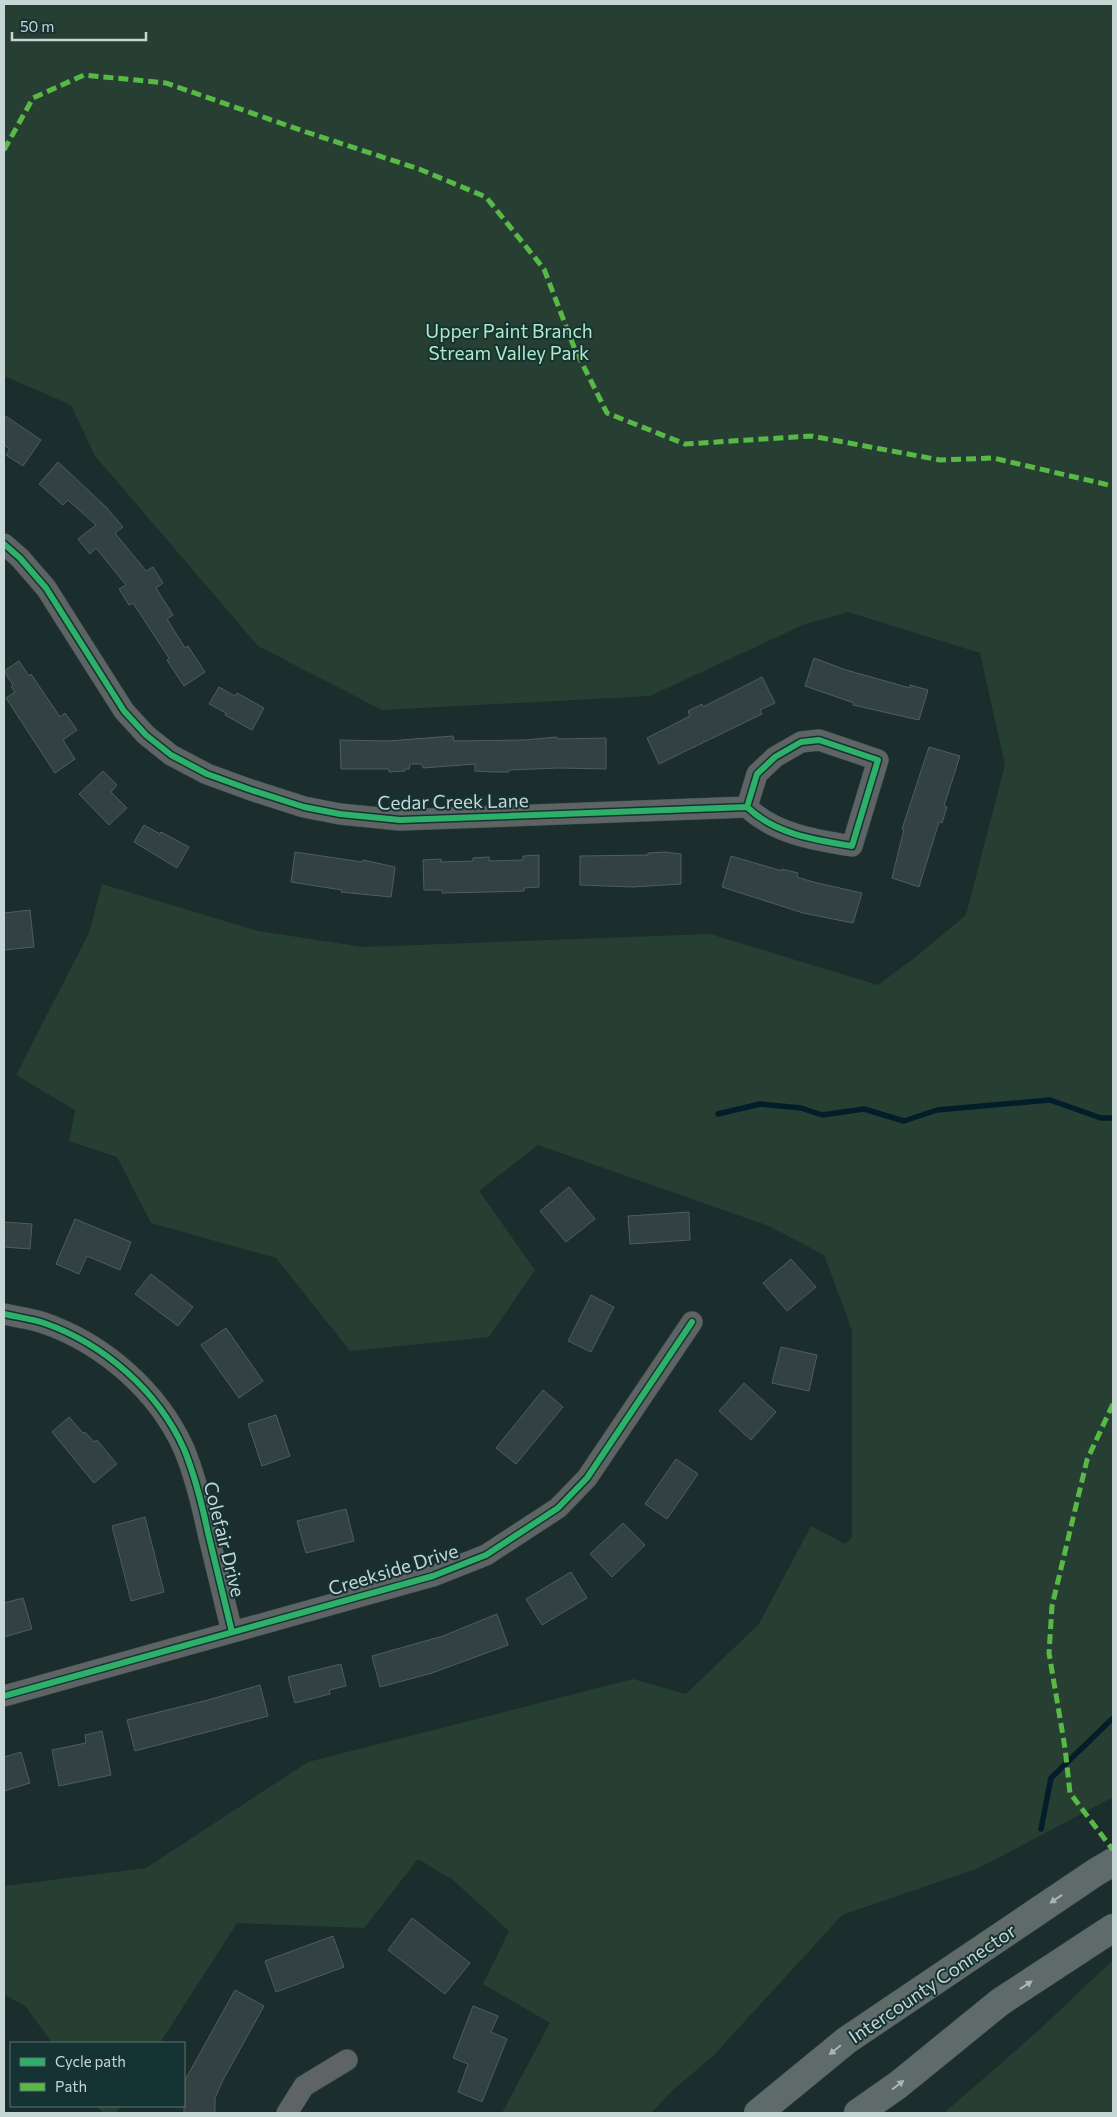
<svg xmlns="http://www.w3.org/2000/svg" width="1117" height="2117" font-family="Commissioner,sans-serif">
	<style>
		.green { fill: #273f32 }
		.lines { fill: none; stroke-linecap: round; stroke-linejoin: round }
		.stream { stroke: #031e2a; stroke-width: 5.5 }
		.building { fill: #344142; stroke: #505d5e }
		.minor-casing { stroke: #3c4a4a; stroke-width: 22 }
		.highway-casing { stroke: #3c4a4a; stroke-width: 29 }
		.minor { stroke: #5d6463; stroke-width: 21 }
		.highway { stroke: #5f6b69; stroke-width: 28 }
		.quiet { stroke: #58b947; stroke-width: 5; stroke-dasharray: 10 5; stroke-linecap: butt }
		.cycleway-casing { stroke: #163333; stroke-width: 9 }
		.cycleway { stroke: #2db169; stroke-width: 6 }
		.oneway { fill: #a8b7b5 }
		.labels { text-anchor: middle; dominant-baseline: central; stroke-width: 4; stroke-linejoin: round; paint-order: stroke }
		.park-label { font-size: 19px; fill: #b0eac5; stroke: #163333 }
		.street-label { font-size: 19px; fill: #c7d7d6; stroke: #163333 }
	</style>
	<rect width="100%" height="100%" fill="#1c2d2d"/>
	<path class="green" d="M4,4H1113V1797L979,1868L842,1915L713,2056L674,2089L651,2113H502L550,2023L483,1984L509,1931L453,1880L418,1859L364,1928L237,1923L160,2043H52L26,2007L4,1994V1886L146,1868L308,1762L633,1679L686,1694L759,1624L811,1526L845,1544L852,1537V1330L824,1255L769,1226L538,1145L479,1191L535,1270L489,1337L350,1351L276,1258L151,1223L117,1157L69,1141L75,1110L16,1075L89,933L102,884L258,931L363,947L710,934L878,985L917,956L966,915L1005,765L980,653L848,612L805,624L650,696L382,710L258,646L95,456L71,405L4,376Z
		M1113,1960V2113H944L1037,2032Z
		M97,2106H120L116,2113H103Z"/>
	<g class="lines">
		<path class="stream" d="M718,1114L760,1104L801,1108L822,1115L864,1109L904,1121L937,1110L1050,1100L1101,1118H1113
			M1041,1829L1051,1778L1113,1718"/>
	</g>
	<path class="building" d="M4,415L41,440L23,466L6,455L10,449L4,445Z
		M58,462L106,507L123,527L115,533L146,571L153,567L163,583L156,588L173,615L167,619L185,648L188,646L205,672L184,686L167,660L169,658L133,603L129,605L119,589L126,585L96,548L90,554L78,539L96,525L68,500L63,505L39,484Z
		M814,658L846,670L910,688V685L928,690L919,720L853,705L854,703L805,686Z
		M19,661L29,676L31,674L60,717L65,713L77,730L63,740L75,759L55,773L6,698L15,692L11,687L13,685L4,671Z
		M762,677L775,703L760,710L762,714L659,764L647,738L690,716L688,711L702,704L703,707Z
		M219,687L235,696L237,693L264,708L252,730L225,715L226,713L209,704Z
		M453,736L454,741L525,740L557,737L558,739L606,738V769L558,768L509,770V772H492L475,771V764L423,768L422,764H410L409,769H405V771L389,772V769H341L340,740L388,741Z
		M929,747L960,756L944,806L947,807L942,823L939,822L919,887L892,878L904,829H902Z
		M103,771L117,785L111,792L127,808L109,825L79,794Z
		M144,825L160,834L161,832L189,847L177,868L134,842Z
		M295,852L362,862L363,860L395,867L391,897L341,892L342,890L291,882Z
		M665,852L681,854V884L632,887L580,885V856L648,855V853Z
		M539,855V887L524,888V891L490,892L442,893V890H424L423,860L441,859V862L473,861V858L489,857V861L523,860V856Z
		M731,856L782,871V869L798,873L797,877L813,882L862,893L853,923L803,913L722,887Z
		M30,910L34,947L4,950V913Z
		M569,1187L595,1219L566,1242L540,1211Z
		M689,1212L690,1240L630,1244L628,1216Z
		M75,1219L131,1242L120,1270L87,1256L79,1274L56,1264Z
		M4,1222L32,1224L30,1249L4,1247Z
		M791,1259L816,1287L787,1311L763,1283Z
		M151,1274L193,1307L178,1326L135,1294Z
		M591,1295L614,1307L591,1352L568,1341Z
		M226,1328L263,1381L239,1398L201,1345Z
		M781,1347L817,1355L809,1391L772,1383Z
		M744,1383L776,1412L751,1440L719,1411Z
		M543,1390L563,1407L516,1464L496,1448Z
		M276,1415L290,1456L262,1466L248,1424Z
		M69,1417L83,1433L85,1432L94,1442L97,1440L117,1464L94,1483L52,1432Z
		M676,1459L698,1474L667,1519L645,1504Z
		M346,1509L354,1541L306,1553L297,1521Z
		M145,1517L164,1592L131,1601L112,1526Z
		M623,1523L645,1545L612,1577L590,1554Z
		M571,1572L587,1598L542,1625L526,1599Z
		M23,1598L32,1629L4,1637V1603Z
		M497,1614L508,1645L432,1673L380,1687L372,1656L443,1636Z
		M341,1664L346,1686L329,1690L330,1694L295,1703L288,1677Z
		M260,1685L268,1716L135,1751L127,1720L208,1700Z
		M102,1731L111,1775L59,1786L52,1750L86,1743L85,1735Z
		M21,1752L30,1783L4,1791V1757Z
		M412,1918L470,1963L445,1994L388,1950Z
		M333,1936L344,1967L276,1992L265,1961Z
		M235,1990L264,2006L223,2080L215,2098V2113H184V2082Z
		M473,2006L498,2016L491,2032L507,2039L482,2102L458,2092L468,2064L453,2058Z"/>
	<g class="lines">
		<g class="minor-casing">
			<path id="minor" d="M4,544L20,558L46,588L124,711L146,735L171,755L207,774L251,790L304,807L340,814L400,820L747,807C775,834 815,840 852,846L878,760L819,740L801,742L775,757L757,774L747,807
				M4,1314C17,1317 32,1319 44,1323C104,1344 158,1391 184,1449C195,1476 202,1504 208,1533C216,1566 224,1599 232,1632
				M4,1696L433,1576L486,1555L558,1508L587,1478L692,1322
				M287,2113L304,2086L347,2060"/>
		</g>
		<g class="highway-casing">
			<path id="highway" d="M758,2113L847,2040L1096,1872L1113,1862
				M858,2113L898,2085L1000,2002L1113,1928"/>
		</g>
		<use href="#minor" class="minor"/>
		<use href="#highway" class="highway"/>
		<path class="quiet" d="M4,150L33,98L84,75L166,83L306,132L419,169L486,197L544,269L574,347L607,413L685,444L811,436L940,460L993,458L1113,486
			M1113,1404L1087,1460L1052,1606L1049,1653L1065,1748L1070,1793L1113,1850"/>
		<g class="cycleway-casing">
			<path id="cycleway" d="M4,544L20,558L46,588L124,711L146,735L171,755L207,774L251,790L304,807L340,814L400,820L747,807C775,834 815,840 852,846L878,760L819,740L801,742L775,757L757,774L747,807
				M4,1314C17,1317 32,1319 44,1323C104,1344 158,1391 184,1449C195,1476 202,1504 208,1533C216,1566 224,1599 232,1632
				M4,1696L433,1576L486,1555L558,1508L587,1478L692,1322"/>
		</g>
		<use href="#cycleway" class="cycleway"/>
	</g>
	<defs><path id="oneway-solid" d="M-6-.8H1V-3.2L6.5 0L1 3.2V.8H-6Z" transform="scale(1.25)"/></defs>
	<g class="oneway">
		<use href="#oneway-solid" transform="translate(1056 1899) rotate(146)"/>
		<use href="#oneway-solid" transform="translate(1026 1985) rotate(-33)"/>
		<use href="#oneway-solid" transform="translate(835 2050) rotate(141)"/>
		<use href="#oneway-solid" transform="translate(898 2085) rotate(-37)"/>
	</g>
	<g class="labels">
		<g class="park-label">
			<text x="509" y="330">Upper Paint Branch<tspan x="509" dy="22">Stream Valley Park</tspan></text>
		</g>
		<g class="street-label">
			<text transform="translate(453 801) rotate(-1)">Cedar Creek Lane</text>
			<text transform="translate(225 1539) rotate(76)">Colefair Drive</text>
			<text transform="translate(393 1569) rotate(-17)">Creekside Drive</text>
			<text transform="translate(932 1983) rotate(-34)">Intercounty Connector</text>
		</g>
	</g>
	<rect width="1117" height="2117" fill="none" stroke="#c7d7d6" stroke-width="10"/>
	<rect x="10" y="2042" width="175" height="65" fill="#163333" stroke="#5d7574"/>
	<rect x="20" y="2058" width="25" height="8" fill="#2db169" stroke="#5d7574"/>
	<text x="55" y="2067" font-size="15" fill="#c7d7d6">Cycle path</text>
	<rect x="20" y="2083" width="25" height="8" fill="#58b947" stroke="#5d7574"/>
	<text x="55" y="2092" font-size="15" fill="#c7d7d6">Path</text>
	<path d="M12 32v8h134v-8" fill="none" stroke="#c7d7d6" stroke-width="2.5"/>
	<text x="20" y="32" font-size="15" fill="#c7d7d6" stroke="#163333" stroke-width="4" paint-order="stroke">50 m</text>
</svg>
